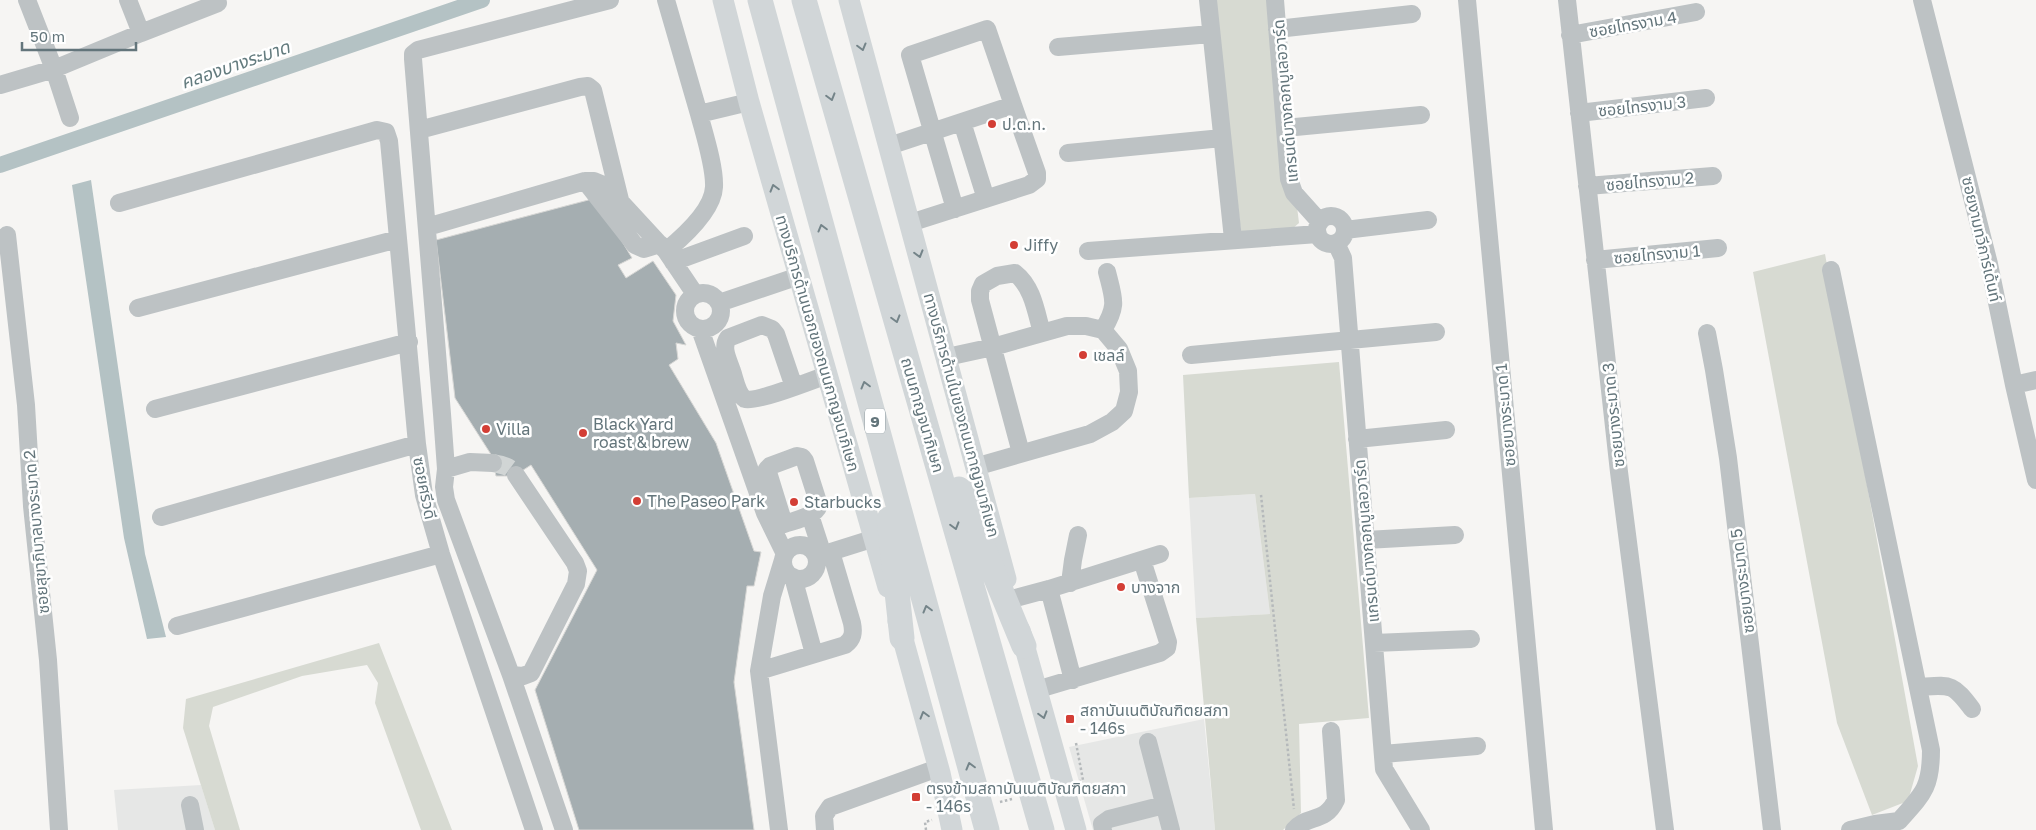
<svg xmlns="http://www.w3.org/2000/svg" width="2036" height="830" font-family="'Golos Text','Noto Sans Thai',sans-serif">
	<style>
		.built { fill: #e6e7e6 }
		.green { fill: #d7dad2 }
		.water { fill: #b4c2c4 }
		.lines { fill: none; stroke-linecap: round; stroke-linejoin: round }
		.canal { stroke: #b4c2c4; stroke-width: 16 }
		.building { fill: #a5aeb1; stroke: #d7d7d5 }
		.minor-tunnel { stroke: #d1d5d5; stroke-width: 18; stroke-dasharray: 18 9; stroke-linecap: butt }
		.path { stroke: #b5b9bb; stroke-width: 2.5; stroke-dasharray: 2.5 2.5; stroke-linecap: butt }
		.minor { stroke: #bdc2c4; stroke-width: 18 }
		.major { stroke: #d1d6d8; stroke-width: 21 }
		.highway { stroke: #d1d6d8; stroke-width: 25 }
		.oneway { stroke: #748489 }
		.poi-dot { fill: #d33e35; stroke: #fff; stroke-width: 2 }
		.labels { text-anchor: middle; dominant-baseline: central; stroke-width: 5; stroke-linejoin: round; paint-order: stroke }
		.shield { fill: #fff; stroke: #929ea3; stroke-width: 1 }
		.shield-label { font-size: 15px; font-weight: bold; fill: #63757b }
		.street-label { font-size: 16px; fill: #63757b; stroke: #fff }
		.poi-label { font-size: 16px; fill: #63757b; stroke: #fff; text-anchor: start }
		.water-label { font-size: 18px; font-style: italic; fill: #637b7e; stroke: #fff }
	</style>
	<rect width="100%" height="100%" fill="#f6f5f3"/>
	<path class="built" d="M1255,494L1270,614L1196,618L1189,498Z
		M1204,719L1215,830H1093L1069,747Z
		M201,785L215,830H118L114,790Z"/>
	<path class="green" d="M1215,0H1272L1299,223L1291,230L1241,233Z
		M1825,254L1918,766L1908,801L1872,815L1837,723L1753,272Z
		M1339,362L1369,718L1299,724L1301,813L1283,830H1215L1196,618L1270,614L1255,494L1189,498L1183,375Z
		M379,643L452,830H421L375,703L378,683L367,665L302,676L213,707L209,726L240,830H215L183,728L186,699Z"/>
	<path class="water" d="M91,180L145,554L166,637L147,639L124,538L72,185Z"/>
	<g class="lines">
		<path class="canal" d="M0,165L482,0"/>
	</g>
	<path class="building" d="M596,198L632,258L618,265L626,278L653,261L676,295L673,321L686,345L676,343L678,359L669,365L716,443L754,551L761,552L754,586H747L734,682L754,830H579L535,690L597,570L531,465L514,476H496L492,456L455,398L436,240Z"/>
	<g class="lines">
		<path class="minor-tunnel" d="M493,463C504,465 510,466 516,475"/>
		<path class="path" d="M1261,495L1294,809
			M1076,743L1083,780L1080,781
			M1000,802L1012,799
			M926,830L925,822L932,820"/>
		<path class="minor" d="M128,0L141,33L218,3
			M666,0L699,114L749,102
			M1208,0L1233,239
			M1275,0L1289,179L1294,193L1320,222
			M1467,0L1544,830
			M1567,0L1619,472L1665,830
			M1922,0L1989,264L2014,385L2036,480
			M1277,29L1412,14
			M1570,35L1696,12
			M1058,47L1211,34
			M0,85L54,69L27,0
			M1579,113L1706,98
			M70,118L54,69L141,33
			M962,122L986,199
			M1285,128L1421,115
			M419,130L580,87L588,86L593,90L620,200
			M889,146L1013,105L1037,173V179L1029,185L910,223
			M1068,153L1222,138
			M585,181L635,245L644,249L660,244
			M1587,186L1713,176
			M119,203L377,130L386,132L389,141L417,444L424,495L441,554L534,830
			M955,209L910,55L987,29L1013,105
			M1317 230a14 14 0 1 1 28 0a14 14 0 1 1-28 0Z
			M427,227L585,181H594L606,186L666,251L695,294
			M1345,230L1428,220
			M7,235L26,405L32,506L48,660L59,830
			M1336,243L1343,258L1384,769L1421,830
			M666,251C683,237 713,210 714,187C715,167 704,133 699,114
			M1088,251L1318,234
			M1595,260L1718,248
			M673,262L744,236
			M1831,270L1931,750C1931,788 1923,794 1899,821
			M685 311a18 18 0 1 1 36 0a18 18 0 1 1-36 0Z
			M719,303L799,276
			M138,308L398,239
			M700,329L765,513L785,554
			M1103,330C1118,305 1114,300 1107,272
			M1707,333L1714,370L1728,458L1772,830
			M1191,355L1436,332
			M947,357L993,347L1067,326H1086L1103,330L1119,349L1128,371L1129,392L1124,411L1112,422L1090,434L975,467
			M2014,385L2036,380
			M794,387L776,334L772,329L762,325L728,338C721,348 729,361 732,371C735,379 737,394 745,399C755,403 813,380 827,375
			M155,409L409,342
			M1357,439L1446,430
			M1021,453L980,300V291L983,284L997,276L1015,273C1033,287 1036,312 1042,333
			M797,456L802,457L805,461L819,505C815,517 795,520 784,524L767,469L770,466Z
			M446,469L470,462L493,463
			M810,515L823,555
			M161,517L417,444
			M1366,540L1455,535
			M783 562a17 17 0 1 1 34 0a17 17 0 1 1-34 0Z
			M821,555L875,538
			M793,577L814,654
			M1070,583L1073,560L1078,535
			M1049,589L1073,680
			M1012,599L1049,589L1160,554
			M177,626L441,554
			M1374,643L1471,639
			M759,671L845,645C853,639 854,633 852,623L831,552
			M511,675L523,676L531,673L576,584L578,571L575,563L516,475
			M1918,687C1950,685 1952,682 1972,709
			M1036,690L1160,653L1167,648L1168,642L1142,560
			M1148,742L1171,830
			M1383,754L1477,746
			M190,805L195,830
			M564,830L511,675L446,500L444,487L446,469L442,414L413,59V54L418,50L610,0
			M779,830L759,671L772,596L783,560
			M825,830L824,816L830,807L938,768
			M1103,830L1102,824L1109,819L1164,805
			M1294,830C1307,814 1325,824 1336,800L1331,731
			M1850,830L1875,824L1899,821"/>
		<path class="major" d="M723,0L749,102L888,587
			M849,0L1006,579
			M898,621L940,773L952,830
			M1020,630L1076,830"/>
		<path class="highway" d="M760,0L987,830
			M804,0L1042,830
			M959,489L1024,646
			M889,519L902,638"/>
	</g>
	<defs><path id="oneway-chevron" d="M-2-3.5L2.5 0L-2 3.5" fill="none" stroke-width="1.6" stroke-linecap="round" stroke-linejoin="round" transform="scale(1.25)"/></defs>
	<g class="oneway">
		<use href="#oneway-chevron" transform="translate(862 47) rotate(75)"/>
		<use href="#oneway-chevron" transform="translate(831 97) rotate(74)"/>
		<use href="#oneway-chevron" transform="translate(774 188) rotate(-106)"/>
		<use href="#oneway-chevron" transform="translate(822 228) rotate(-105)"/>
		<use href="#oneway-chevron" transform="translate(919 254) rotate(74)"/>
		<use href="#oneway-chevron" transform="translate(896 319) rotate(74)"/>
		<use href="#oneway-chevron" transform="translate(865 385) rotate(-105)"/>
		<use href="#oneway-chevron" transform="translate(955 526) rotate(74)"/>
		<use href="#oneway-chevron" transform="translate(927 609) rotate(-105)"/>
		<use href="#oneway-chevron" transform="translate(924 715) rotate(-106)"/>
		<use href="#oneway-chevron" transform="translate(1043 715) rotate(74)"/>
		<use href="#oneway-chevron" transform="translate(970 766) rotate(-105)"/>
	</g>
	<g class="poi-dot">
		<circle cx="992" cy="124" r="5"/>
		<circle cx="1014" cy="245" r="5"/>
		<circle cx="1083" cy="355" r="5"/>
		<circle cx="486" cy="429" r="5"/>
		<circle cx="583" cy="433" r="5"/>
		<circle cx="637" cy="501" r="5"/>
		<circle cx="794" cy="502" r="5"/>
		<circle cx="1121" cy="587" r="5"/>
		<rect x="1065" y="714" width="10" height="10" rx="2.5"/>
		<rect x="911" y="792" width="10" height="10" rx="2.5"/>
	</g>
	<g class="labels">
		<rect class="shield" x="865" y="408.5" width="20" height="25" rx="4"/>
		<g class="shield-label">
			<text x="875" y="421">9</text>
		</g>
		<g class="street-label">
			<text transform="translate(1633 24) rotate(-10)">ซอยไทรงาม 4</text>
			<text transform="translate(1285 101) rotate(-95)">แกรนด์บางกอกบูเลอวาร์ด</text>
			<text transform="translate(1642 106) rotate(-6)">ซอยไทรงาม 3</text>
			<text transform="translate(1650 181) rotate(-5)">ซอยไทรงาม 2</text>
			<text transform="translate(1982 239) rotate(77)">ซอยงามทวีการ์เด้นท์</text>
			<text transform="translate(1657 254) rotate(-5)">ซอยไทรงาม 1</text>
			<text transform="translate(818 343) rotate(74)">ทางบริการด้านนอกของถนนกาญจนาภิเษก</text>
			<text transform="translate(923 415) rotate(74)">ถนนกาญจนาภิเษก</text>
			<text transform="translate(962 415) rotate(75)">ทางบริการด้านในของถนนกาญจนาภิเษก</text>
			<text transform="translate(1505 415) rotate(-95)">ซอยบางระมาด 1</text>
			<text transform="translate(1613 415) rotate(-96)">ซอยบางระมาด 3</text>
			<text transform="translate(425 488) rotate(79)">ซอยศรีวดี</text>
			<text transform="translate(36 532) rotate(-95)">ซอยสุขาภิบาลบางระมาด 2</text>
			<text transform="translate(1366 541) rotate(-95)">แกรนด์บางกอกบูเลอวาร์ด</text>
			<text transform="translate(1742 581) rotate(-97)">ซอยบางระมาด 5</text>
		</g>
		<g class="poi-label">
			<text x="1002" y="124">ป.ต.ท.</text>
			<text x="1024" y="245">Jiffy</text>
			<text x="1093" y="355">เชลล์</text>
			<text x="593" y="424">Black Yard<tspan x="593" dy="18">roast &amp; brew</tspan></text>
			<text x="496" y="429">Villa</text>
			<text x="647" y="501">The Paseo Park</text>
			<text x="804" y="502">Starbucks</text>
			<text x="1131" y="587">บางจาก</text>
			<text x="1080" y="710">สถาบันเนติบัณฑิตยสภา<tspan x="1080" dy="18">- 146ร</tspan></text>
			<text x="926" y="788">ตรงข้ามสถาบันเนติบัณฑิตยสภา<tspan x="926" dy="18">- 146ร</tspan></text>
		</g>
		<g class="water-label">
			<text transform="translate(235 64) rotate(-19)">คลองบางระมาด</text>
		</g>
	</g>
	<path d="M22 42v8h114v-8" fill="none" stroke="#63757b" stroke-width="2.5"/>
	<text x="30" y="42" font-size="15" fill="#63757b" stroke="#ffffff" stroke-width="4" paint-order="stroke">50 m</text>
</svg>
